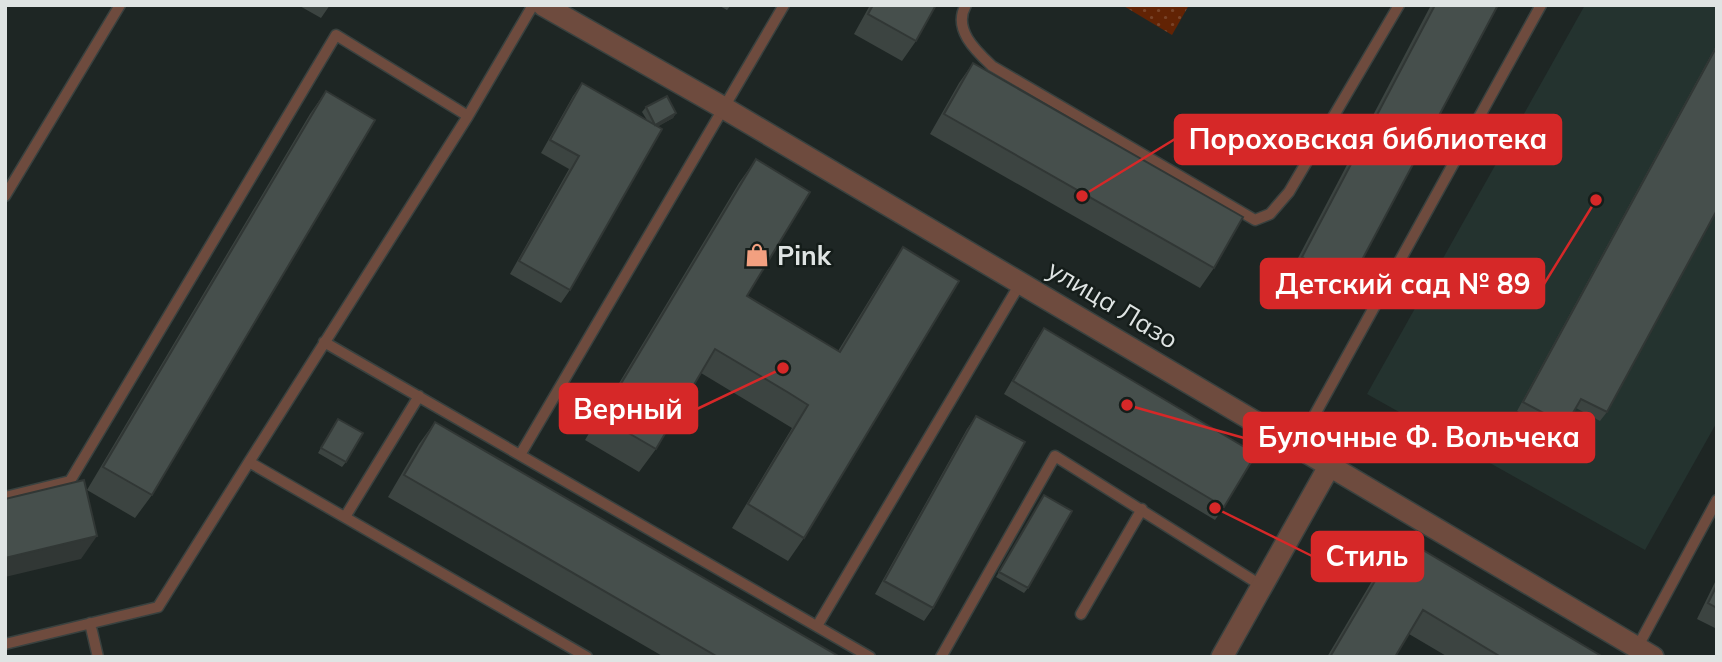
<svg xmlns="http://www.w3.org/2000/svg" width="1722" height="662" font-family="Mulish,sans-serif">
	<style>
		.built { fill: #24332f }
		.park { fill: url(#park-dots) }
		.lines { fill: none; stroke-linecap: round; stroke-linejoin: round }
		.service-casing { stroke: #39413f; stroke-width: 13 }
		.minor-casing { stroke: #39413f; stroke-width: 24 }
		.service { stroke: #6e4b3e; stroke-width: 10 }
		.minor { stroke: #6e4b3e; stroke-width: 21 }
		.wall { fill: #3c4441 }
		.shaded-wall { fill: #313735 }
		.building { fill: #464f4c; stroke: #313735; stroke-width: 2 }
		.labels { text-anchor: middle; dominant-baseline: central; stroke-width: 5; stroke-linejoin: round; paint-order: stroke }
		.poi-label { font-size: 26px; font-weight: bold; fill: #dfe4e3; stroke: #151d1a; text-anchor: start }
		.street-label { font-size: 26px; fill: #dfe4e3; stroke: #151d1a }
		.leader { fill: none; stroke: #d62828; stroke-width: 2.5 }
		.callout-dot { fill: #d62828; stroke: #151d1a; stroke-width: 2.5 }
		.callout { fill: #d62828; stroke: #d62828; stroke-width: 2.5 }
		.callout-label { font-size: 28px; text-anchor: middle; font-weight: bold; fill: #fff }
	</style>
	<defs>
		<pattern id="park-dots" width="8" height="8" patternUnits="userSpaceOnUse" patternTransform="scale(1.75)"><rect width="8" height="8" fill="#622304"/><path d="M2 2h.1M6 6h.1" fill="none" stroke="#784328" stroke-width="1.8" stroke-linecap="round"/></pattern>
	</defs>
	<rect width="100%" height="100%" fill="#1e2624"/>
	<path class="built" d="M1585,5H1717V422L1645,550L1367,394Z"/>
	<path class="park" d="M1122,5H1189L1172,35Z"/>
	<g class="lines">
		<g class="service-casing">
			<path id="service" d="M966,5C952,29 976,51 992,66L1255,220L1270,214L1289,192L1399,5
				M468,116L533,5
				M5,196L120,5
				M324,342L870,657
				M1298,445L1541,5
				M520,455L784,5
				M5,497L70,481L336,35L468,116L249,462L587,657
				M345,517L419,396
				M1081,614L1142,509
				M90,623L98,657
				M817,626L1021,282
				M5,644L158,607L249,462
				M1637,648L1717,500
				M941,657L1055,456L1262,586"/>
		</g>
		<g class="minor-casing">
			<path id="minor" d="M543,5L724,108L1653,657
				M1222,657L1330,465"/>
		</g>
		<use href="#service" class="service"/>
		<use href="#minor" class="minor"/>
	</g>
	<path class="wall" d="M298,5H330L321,18Z
		M718,5H731L727,10Z
		M870,5H936L916,41L902,61L854,34Z
		M1431,5H1498L1347,288L1334,307L1288,277Z
		M1717,44V210L1607,412L1600,421L1576,408L1560,435L1517,411Z
		M973,63L1214,268L1200,288L930,134L959,83Z
		M582,83L647,120L642,112L646,107L676,113L673,118L658,126L570,290L561,303L510,274L569,169L541,153L573,96Z
		M326,91L152,495L135,518L87,490L310,114Z
		M756,159L747,296L838,351L887,271L903,247L804,538L788,561L732,528L792,428L701,373L656,449L639,472L585,440L739,183Z
		M1044,328L1224,507L1215,520L1004,394L1035,341Z
		M976,416L933,608L924,621L875,594L967,429Z
		M435,422L840,657H664L388,497L419,444Z
		M335,423L346,462L342,467L318,453Z
		M1041,500L1028,588L1024,593L996,577Z
		M1401,537L1603,657H1448L1409,634L1395,657H1327L1385,559Z
		M1717,578V629L1697,619Z"/>
	<path class="shaded-wall" d="M676,113L673,118L652,130L655,125Z
		M97,536L81,559L5,577V558Z"/>
	<path class="building" d="M873,5H936L916,41L868,14Z
		M1435,5H1498L1347,288L1302,257Z
		M1717,46V210L1607,412L1581,399L1566,425L1523,402Z
		M973,63L1243,217L1214,268L944,114Z
		M582,83L662,129L570,290L519,261L579,156L550,140Z
		M326,91L375,120L152,495L103,467Z
		M667,96L676,113L655,125L646,107Z
		M756,159L810,192L747,296L840,352L903,247L959,281L804,538L748,504L808,405L789,393L715,349L656,449L601,417Z
		M1044,328L1256,454L1224,507L1013,381Z
		M976,416L1025,442L933,608L884,581Z
		M338,419L363,433L346,462L321,448Z
		M435,422L840,657H718L404,475Z
		M84,480L97,536L5,558V499Z
		M1044,495L1072,511L1028,588L999,572Z
		M1401,537L1603,657H1501L1423,610L1395,657H1330Z
		M1717,585V608L1708,603Z"/>
	<defs>
		<g id="shop-bare" transform="scale(1.89)"><path d="M-5-2.5h2.3a2.7 3.5 0 0 1 5.4 0H5L5.5 6h-11ZM-1.5-2.5h3a1.5 2.3 0 0 0-3 0Z" fill="#f2a080" stroke="#151d1a" stroke-width="2.5" paint-order="stroke"/></g>
	</defs>
	<g fill-rule="evenodd">
		<use href="#shop-bare" x="757" y="255"/>
	</g>
	<g class="labels">
		<g class="poi-label">
			<text x="777" y="255">Pink</text>
		</g>
		<g class="street-label">
			<text transform="translate(1113 304) rotate(31)">улица Лазо</text>
		</g>
	</g>
	<path class="leader" d="M1082 196L1175 139M1596 200L1544 284M783 368L697 409M1127 405L1244 438M1215 508L1312 556"/>
	<g class="callout-dot">
		<circle cx="1082" cy="196" r="7"/>
		<circle cx="1596" cy="200" r="7"/>
		<circle cx="783" cy="368" r="7"/>
		<circle cx="1127" cy="405" r="7"/>
		<circle cx="1215" cy="508" r="7"/>
	</g>
	<g class="callout">
		<rect x="1175" y="115" width="386" height="49" rx="7"/>
		<rect x="1261" y="259" width="283" height="49" rx="7"/>
		<rect x="560" y="384" width="137" height="49" rx="7"/>
		<rect x="1244" y="413" width="350" height="49" rx="7"/>
		<rect x="1312" y="532" width="111" height="49" rx="7"/>
	</g>
	<g class="callout-label">
		<text x="1368" y="149">Пороховская библиотека</text>
		<text x="1403" y="294">Детский сад № 89</text>
		<text x="628" y="419">Верный</text>
		<text x="1419" y="447">Булочные Ф. Вольчека</text>
		<text x="1367" y="566">Стиль</text>
	</g>
	<rect width="1722" height="662" fill="none" stroke="#dfe4e3" stroke-width="14"/>
</svg>
